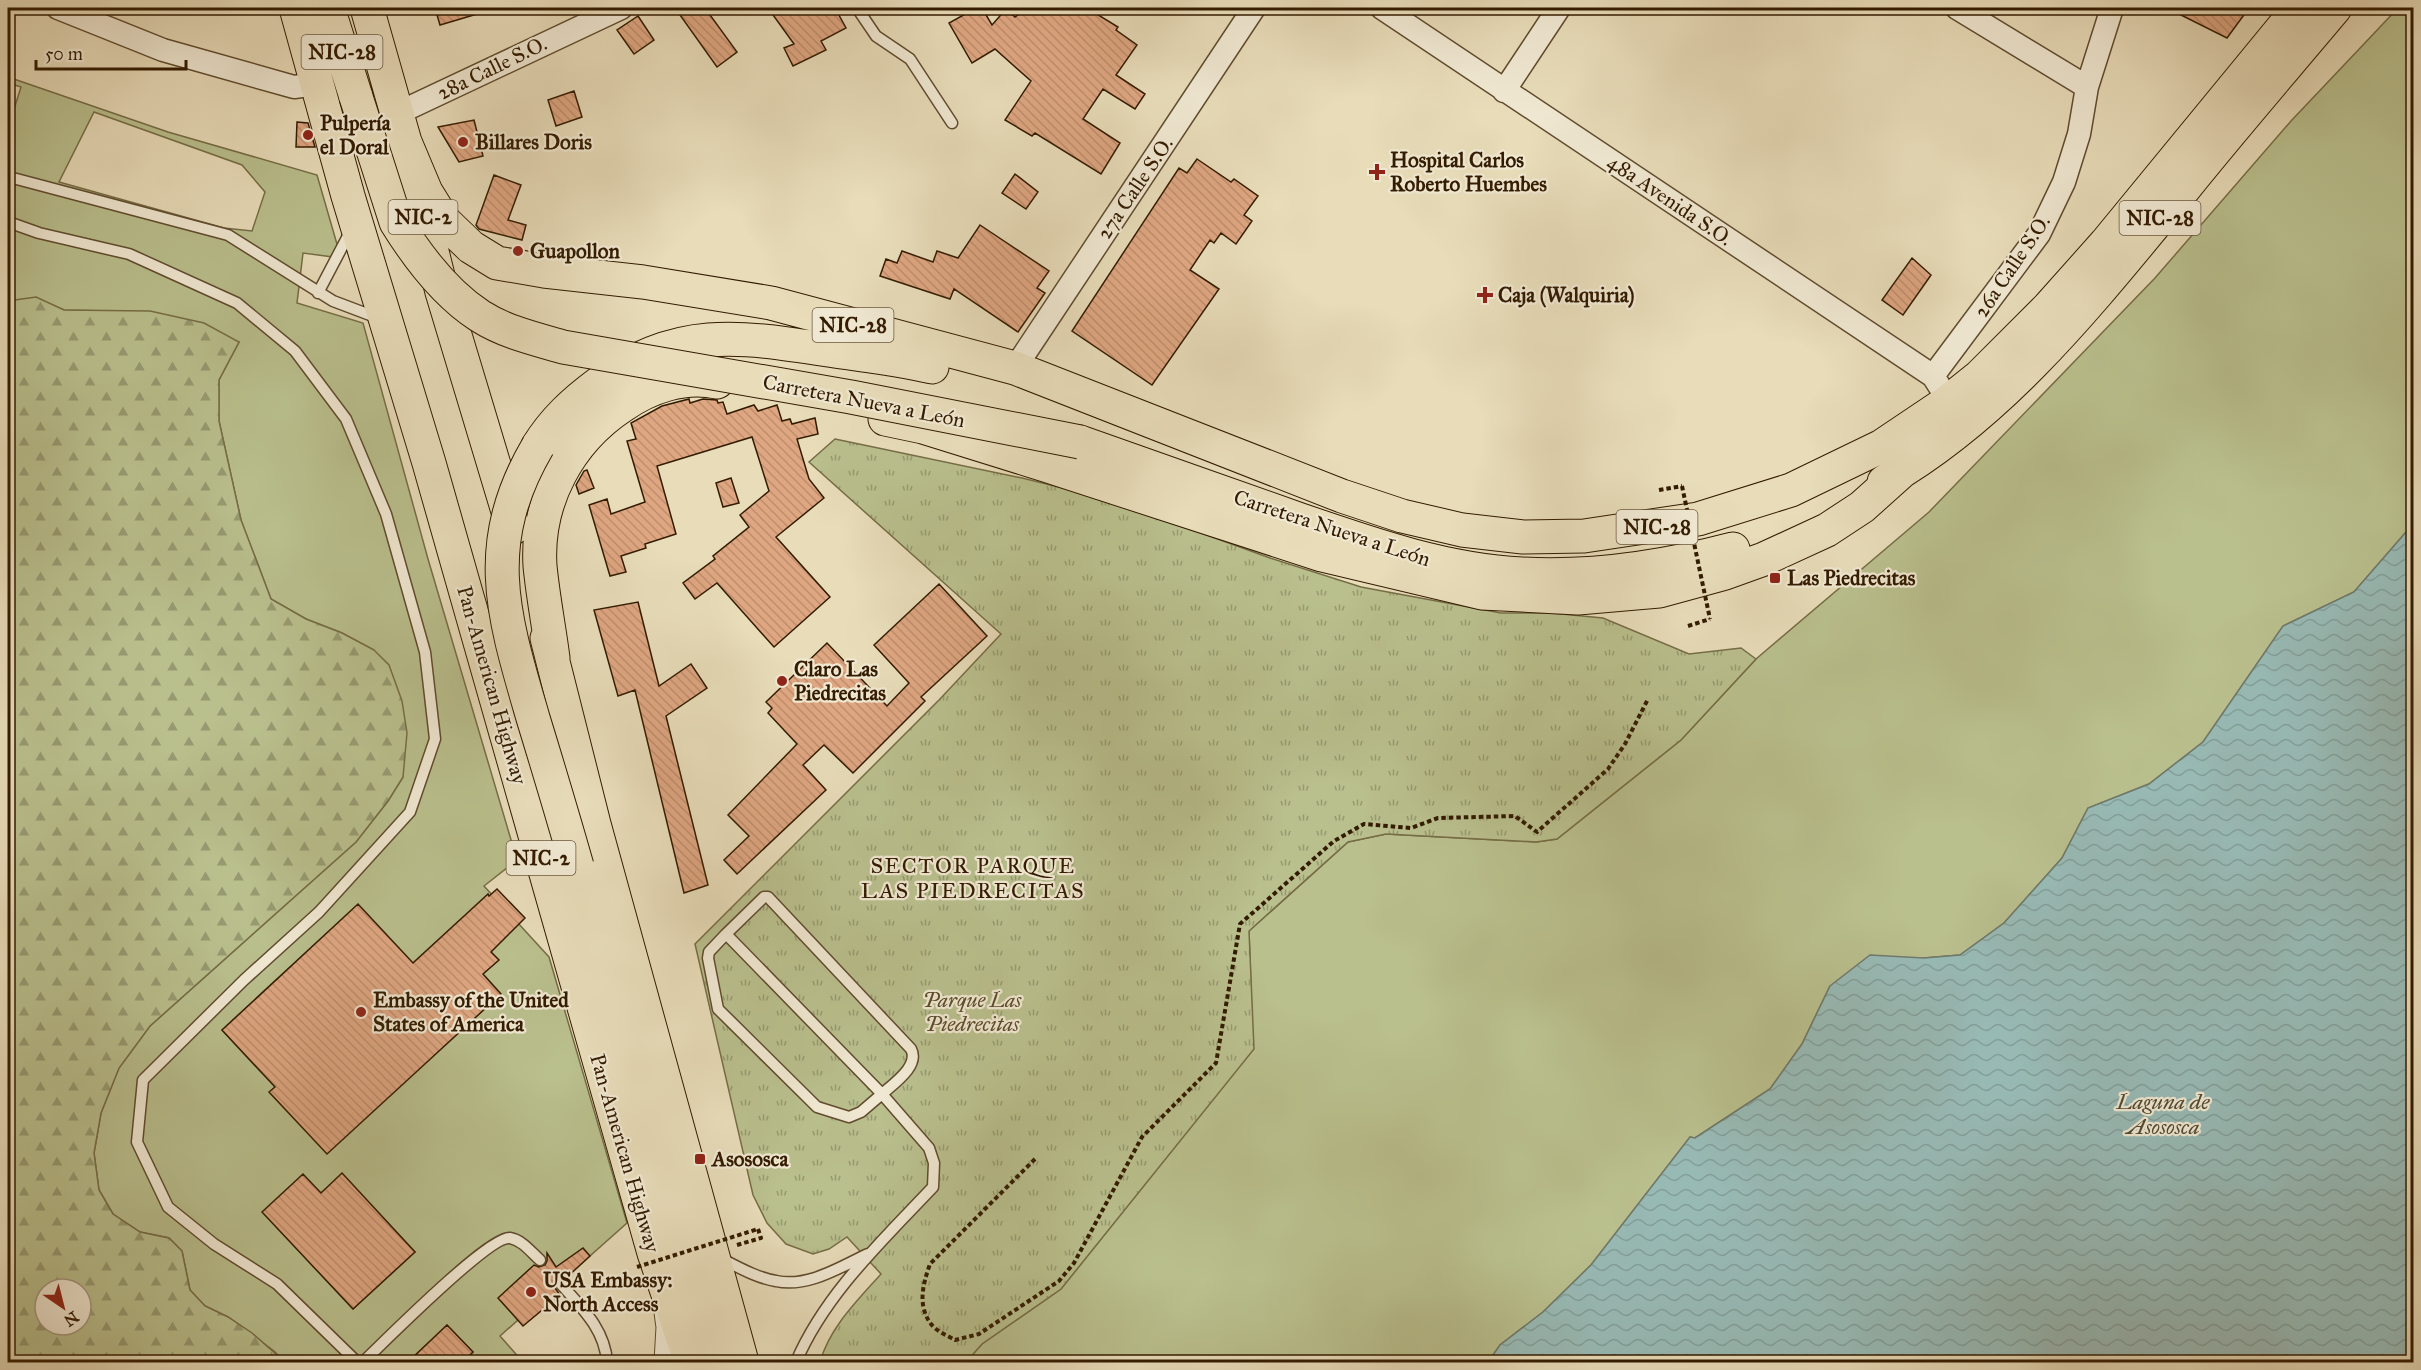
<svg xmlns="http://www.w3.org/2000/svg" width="2421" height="1370" font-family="'IM FELL Great Primer',serif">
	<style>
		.grass { fill: #b9bf8d; stroke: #766d46; stroke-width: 1.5; fill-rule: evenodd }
		.forest { fill: url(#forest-firs); stroke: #766d46; stroke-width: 1.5; fill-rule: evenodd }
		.park { fill: url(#park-tufts); stroke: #766d46; stroke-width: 1.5 }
		.water { fill: url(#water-waves); stroke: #707a6d; stroke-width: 1.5 }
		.building { fill: url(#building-back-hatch); stroke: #331b00; stroke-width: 1.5 }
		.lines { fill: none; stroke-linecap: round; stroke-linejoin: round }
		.service-casing { stroke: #604b2e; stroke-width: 13 }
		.minor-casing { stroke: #604b2e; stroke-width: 25 }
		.tertiary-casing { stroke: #604b2e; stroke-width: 29 }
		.trunk-casing { stroke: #331b00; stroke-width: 35 }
		.path { stroke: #331b00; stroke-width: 4; stroke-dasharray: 4.5 3; stroke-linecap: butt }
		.service { stroke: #f0e8d2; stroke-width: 10 }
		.minor { stroke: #f0e8d2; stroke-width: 22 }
		.tertiary { stroke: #f0e8d2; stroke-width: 27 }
		.trunk { stroke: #e8dcb9; stroke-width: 33 }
		.trunk-bridge-casing { stroke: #331b00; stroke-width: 35; stroke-linecap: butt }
		.path-bridge { stroke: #331b00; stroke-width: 4; stroke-dasharray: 4.5 3; stroke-linecap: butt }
		.trunk-bridge { stroke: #e8dcb9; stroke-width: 33 }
		.poi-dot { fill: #8f2418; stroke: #f0e8d2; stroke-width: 2 }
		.labels { text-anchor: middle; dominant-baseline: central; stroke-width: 4.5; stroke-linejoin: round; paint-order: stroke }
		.shield { fill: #f0e8d2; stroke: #6c583f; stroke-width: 1.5 }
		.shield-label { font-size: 20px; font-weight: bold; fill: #331b00 }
		.street-label { font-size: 21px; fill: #331b00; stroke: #f0e8d2 }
		.poi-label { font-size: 21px; font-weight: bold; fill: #331b00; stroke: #f0e8d2; text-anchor: start }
		.park-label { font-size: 21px; font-style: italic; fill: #5b4c2a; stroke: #f0e8d2 }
		.neighbourhood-label { font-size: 22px; letter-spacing: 1.5px; fill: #331b00; stroke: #f0e8d2 }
		.water-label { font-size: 22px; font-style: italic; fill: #514b36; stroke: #f0e8d2 }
	</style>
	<defs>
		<pattern id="forest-firs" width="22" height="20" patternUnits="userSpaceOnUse" patternTransform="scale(1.5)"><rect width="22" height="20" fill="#b9bf8d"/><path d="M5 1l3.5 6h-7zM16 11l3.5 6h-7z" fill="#979a71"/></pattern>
		<pattern id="park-tufts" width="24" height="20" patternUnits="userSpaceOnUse" patternTransform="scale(1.5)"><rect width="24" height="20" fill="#b9bf8d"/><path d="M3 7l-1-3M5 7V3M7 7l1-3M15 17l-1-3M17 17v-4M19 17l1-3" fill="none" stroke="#979a71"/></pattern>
		<pattern id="water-waves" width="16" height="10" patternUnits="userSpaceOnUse" patternTransform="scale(1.5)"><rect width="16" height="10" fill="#98bab5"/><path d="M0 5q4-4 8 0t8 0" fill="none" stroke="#839f9a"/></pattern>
		<pattern id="building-back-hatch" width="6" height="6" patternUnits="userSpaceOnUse" patternTransform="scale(1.5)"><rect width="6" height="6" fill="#dea681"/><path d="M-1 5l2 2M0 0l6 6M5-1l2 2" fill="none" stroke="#bf8e6e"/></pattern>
	</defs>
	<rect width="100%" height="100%" fill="#e8dcb9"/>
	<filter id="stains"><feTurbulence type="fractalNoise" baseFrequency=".00333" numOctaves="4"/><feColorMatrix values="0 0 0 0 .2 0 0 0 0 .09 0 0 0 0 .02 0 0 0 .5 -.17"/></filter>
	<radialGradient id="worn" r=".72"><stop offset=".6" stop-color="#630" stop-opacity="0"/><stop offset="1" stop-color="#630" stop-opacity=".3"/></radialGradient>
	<path class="grass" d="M2398,8H2413V524L2354,592L2283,626L2203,742L2149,784L2088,808L2062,858L2004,923L1960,955L1924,958L1830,986L1802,1044L1770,1089L1695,1138L1690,1137L1591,1265L1543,1312L1500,1345L1488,1362H966L982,1344L1061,1289L1253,1049L1249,931L1348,842L1386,834L1536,842L1557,839L1681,740L1756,659L1929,512L2155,278L2291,121Z
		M8,77L168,132L317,175L341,258L303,253L297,303L363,323L428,559L517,860L484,886L549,957L627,1223L500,1336L523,1362H513L511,1360L508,1362H463L473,1352L447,1325L408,1362H285L274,1351L228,1317L205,1306L190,1290L182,1251L169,1238L140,1232L113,1214L99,1190L94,1153L101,1113L119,1068L150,1026L356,842L388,801L403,777L374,650L342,633L306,619L271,599L241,520L219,421V380L239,342L104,311L64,310L36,298L8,301V166L10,158L8,157V128L21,87L8,83ZM94,112L242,165L265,192L252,231L224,228L59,182ZM358,905L391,983L461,919L498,960L483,974L270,1092L287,1075L261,1072L222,1030ZM342,1174L415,1252L353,1309L263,1212L321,1193Z"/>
	<path class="forest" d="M36,297L64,310L150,311L204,323L239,342L219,380V421L241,520L271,599L306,619L342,633L374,650L389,665L402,701L407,733L403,777L388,801L356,842L150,1026L119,1068L101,1113L94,1153L99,1190L113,1214L140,1232L169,1238L182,1251L190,1290L205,1306L228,1317L252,1333L285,1362H189L176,1358L135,1362H8V301ZM45,1289H81V1325H45Z"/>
	<path class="park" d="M835,439L1022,478L1108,499L1270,558L1361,587L1501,613H1551L1603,618L1689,654L1741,648L1756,659L1681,740L1557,839L1536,842L1386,834L1348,842L1249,931L1254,1049L1061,1289L982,1344L966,1362H820C830,1327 857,1301 881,1274L847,1237L829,1249L813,1254L786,1244L767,1223L753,1195L695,944L939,700L1001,634L809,462Z"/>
	<path class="water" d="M2413,524V1362H1488L1500,1345L1543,1312L1591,1265L1690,1137L1695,1138L1770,1089L1802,1044L1830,986L1870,955L1924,958L1960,955L2004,923L2062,858L2088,808L2149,784L2203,742L2283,626L2354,592Z"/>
	<path class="building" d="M435,8H483L484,12L440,25Z
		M675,8H705L737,52L717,67Z
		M768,8H803L807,14L819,8H835L846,28L821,41L826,50L793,66L784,48L794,44Z
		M976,8H982L992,25L1006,9L1015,17L1027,8H1087L1118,27L1116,30L1137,45L1116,75L1145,94L1135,109L1103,89L1083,119L1120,143L1101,174L1035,133L1032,136L1005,120L1031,81L995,49L972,63L949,23Z
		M2167,8H2249L2227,38Z
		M638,16L654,40L634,54L617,30Z
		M574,91L582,117L556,126L548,100Z
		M474,120L483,156L459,162L438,127Z
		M297,122L308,123L315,147H296Z
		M1197,159L1231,182L1234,179L1258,196L1244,215L1252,221L1236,244L1221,233L1214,243L1210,240L1190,270L1219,289L1152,385L1072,331L1179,168L1187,173Z
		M1015,174L1038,192L1026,209L1002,193Z
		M494,175L521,185L508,220L526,225L522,240L479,229L476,225Z
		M980,225L1049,271L1037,288L1045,293L1018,332L954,289L950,299L880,276L886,259L897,263L902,251L933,262L937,251L958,258Z
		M1912,258L1931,275L1903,315L1882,300Z
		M689,399L690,403L703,399L717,400L718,403L723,402L727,414L754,405L758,411L777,405L782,421L790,419L792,424L815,418L818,434L797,439L809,479L824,498L776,537L830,597L774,647L717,583L695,599L683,583L715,559L713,556L749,527L740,515L769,491L752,437L657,466L676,534L645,544L646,548L621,556L626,572L610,576L589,505L607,499L611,514L645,502L627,441L636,439L631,423L662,406Z
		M587,470L594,488L579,494L576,485L584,471Z
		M731,478L739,503L723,507L716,483Z
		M939,584L987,636L921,697L925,701L853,773L824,745L803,765L826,790L737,874L724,860L749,836L728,815L797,744L768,713L772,708L766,702L827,643L887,706L909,683L874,645Z
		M638,602L659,686L691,664L707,688L666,716L708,885L684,893L635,690L618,696L594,610Z
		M497,889L525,918L491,952L499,960L483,974L501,994L327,1154L269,1092L275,1087L222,1030L358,904L413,963L488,894L489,896Z
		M342,1173L415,1252L353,1309L262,1212L303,1174L321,1193Z
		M583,1248L590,1256L566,1278L559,1276L555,1278L553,1285L560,1295L523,1326L498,1298L534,1265L539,1267L545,1265L547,1261V1253L556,1267Z
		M447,1325L473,1352L463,1362H408Z"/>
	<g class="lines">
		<g class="service-casing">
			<path id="service" d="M857,8L876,36L910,59L952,123
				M9,177L228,235L333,301L378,318
				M8,222L39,233L129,254L237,303L295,351L346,419L386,514L425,652L435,739L410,812L319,912L244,980L143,1080L137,1142L168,1207L214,1244L277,1284L357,1362
				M318,293L350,232
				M726,934L709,952L708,958L718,1009L817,1107L849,1117L861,1112L882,1094L726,934L764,897H768L911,1049C920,1066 893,1084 882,1094L929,1148L934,1163L933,1187C883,1240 825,1294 796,1362
				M720,1258C738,1267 757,1278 776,1281C808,1288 840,1267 868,1254
				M560,1283C581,1307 605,1329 607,1362
				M363,1362C383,1343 490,1235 510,1238C522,1240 531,1252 540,1260"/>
		</g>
		<g class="minor-casing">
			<path id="minor" d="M58,8L163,50L294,87L316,84
				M1382,8L1933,376L1949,401
				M1957,8L2087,87
				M1504,91L1559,8
				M396,114L621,8
				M1015,368L1254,8
				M1933,376L2039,234L2064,182L2079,134L2087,87L2112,8"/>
		</g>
		<g class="tertiary-casing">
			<path id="tertiary" d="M668,1362L670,1327L668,1312"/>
		</g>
		<g class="trunk-casing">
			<path id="trunk" d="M296,8L348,196L429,463L654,1253L691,1362
				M328,8L356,97
				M367,8L405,142L442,292L513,528
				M405,142L426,192L444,221L471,247L497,263L544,271L643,282L771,303L1015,368L1342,496L1402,516L1462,530L1523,537L1584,536L1698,519L1791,490L1882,446L1949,401L1979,377L2049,307L2106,243L2299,8
				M885,419L923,427L1045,465L1322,555L1482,593L1578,598L1659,591L1725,573L1764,559L1827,530L1862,507L1901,472
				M1080,442C1153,468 1225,493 1298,519C1371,544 1444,570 1522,574C1593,578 1664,567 1733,549
				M538,446C554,420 574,402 598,384C675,326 739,336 828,350C863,355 897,359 932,367
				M1884,482C2004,413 2091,301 2178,196C2229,132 2283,70 2335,8
				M547,638L594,824L742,1362
				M553,658C549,627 543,597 540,566C536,501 569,441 622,406C649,387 684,375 717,382
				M577,866L719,1362"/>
		</g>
		<path class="path" d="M1659,490L1682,486
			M1688,626L1710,619
			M1035,1159L930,1264C923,1284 917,1305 931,1324C936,1331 948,1336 955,1340L979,1334L1059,1281L1074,1263L1142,1137L1216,1063L1240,924L1334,841L1364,824L1411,828L1438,818L1515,816L1537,832L1608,769L1625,744L1648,699
			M737,1245L761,1238L758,1229"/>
		<use href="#service" class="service"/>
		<use href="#minor" class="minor"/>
		<use href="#tertiary" class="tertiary"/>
		<use href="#trunk" class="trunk"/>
		<g class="trunk-bridge-casing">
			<path id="trunk-bridge" d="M356,97L396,222C417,256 446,294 480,316C505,332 535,339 563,347L851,397L1080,442
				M538,446C480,545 503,615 533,718C548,767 563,817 577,866"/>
		</g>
		<path class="path-bridge" d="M1682,486L1710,619
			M637,1267L758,1229"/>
		<use href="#trunk-bridge" class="trunk-bridge"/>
	</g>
	<g class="poi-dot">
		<circle cx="308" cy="135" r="6"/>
		<circle cx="463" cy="142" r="6"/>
		<path d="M1374 163h6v6h6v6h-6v6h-6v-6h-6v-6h6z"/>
		<circle cx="518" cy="251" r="6"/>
		<path d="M1482 286h6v6h6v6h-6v6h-6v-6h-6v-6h6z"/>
		<rect x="1769" y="572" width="12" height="12" rx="3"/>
		<circle cx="782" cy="681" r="6"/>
		<circle cx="361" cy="1012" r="6"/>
		<rect x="694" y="1153" width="12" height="12" rx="3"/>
		<circle cx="531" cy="1292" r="6"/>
	</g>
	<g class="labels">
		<g class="shield">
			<rect x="301.5" y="35" width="81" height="34" rx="4.5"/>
			<rect x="388.5" y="200" width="69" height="34" rx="4.5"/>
			<rect x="2119.5" y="201" width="81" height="34" rx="4.5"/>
			<rect x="812.5" y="308" width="81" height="34" rx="4.5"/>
			<rect x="1616.5" y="510" width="81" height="34" rx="4.5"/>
			<rect x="506.5" y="841" width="69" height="34" rx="4.5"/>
		</g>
		<g class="shield-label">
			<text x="342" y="52">NIC-28</text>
			<text x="423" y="217">NIC-2</text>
			<text x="2160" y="218">NIC-28</text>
			<text x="853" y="325">NIC-28</text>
			<text x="1657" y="527">NIC-28</text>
			<text x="541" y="858">NIC-2</text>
		</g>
		<g class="street-label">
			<text transform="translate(492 68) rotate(-26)">28a Calle S.O.</text>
			<text transform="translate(1135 188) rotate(-56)">27a Calle S.O.</text>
			<text transform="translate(1670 200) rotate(34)">48a Avenida S.O.</text>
			<text transform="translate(2012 266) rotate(-56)">26a Calle S.O.</text>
			<text transform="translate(864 401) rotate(11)">Carretera Nueva a León</text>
			<text transform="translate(1332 528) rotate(18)">Carretera Nueva a León</text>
			<text transform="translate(492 685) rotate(74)">Pan-American Highway</text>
			<text transform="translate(625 1153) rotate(74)">Pan-American Highway</text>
		</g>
		<g class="poi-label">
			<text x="320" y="123">Pulpería<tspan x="320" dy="24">el Doral</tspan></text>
			<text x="475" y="142">Billares Doris</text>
			<text x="1390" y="160">Hospital Carlos<tspan x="1390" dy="24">Roberto Huembes</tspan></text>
			<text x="530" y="251">Guapollon</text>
			<text x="1498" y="295">Caja (Walquiria)</text>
			<text x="1787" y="578">Las Piedrecitas</text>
			<text x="794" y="669">Claro Las<tspan x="794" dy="24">Piedrecitas</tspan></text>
			<text x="373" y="1000">Embassy of the United<tspan x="373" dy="24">States of America</tspan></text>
			<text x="712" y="1159">Asososca</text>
			<text x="543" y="1280">USA Embassy:<tspan x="543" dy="24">North Access</tspan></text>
		</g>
		<g class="park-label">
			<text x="972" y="1000">Parque Las<tspan x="972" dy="24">Piedrecitas</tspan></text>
		</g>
		<g class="neighbourhood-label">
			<text x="973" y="865">SECTOR PARQUE<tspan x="973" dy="25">LAS PIEDRECITAS</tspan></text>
		</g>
		<g class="water-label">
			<text x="2163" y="1101">Laguna de<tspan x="2163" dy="25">Asososca</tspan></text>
		</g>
	</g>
	<rect width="2421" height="1370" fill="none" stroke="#e8dcb9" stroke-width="30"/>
	<rect x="9" y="9" width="2403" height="1352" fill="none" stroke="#331b00" stroke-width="3"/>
	<rect x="15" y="15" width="2391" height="1340" fill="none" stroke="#331b00" stroke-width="1.5"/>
	<g transform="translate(63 1307) rotate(145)"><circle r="28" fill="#f0e8d2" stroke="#a4967e" stroke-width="1.5"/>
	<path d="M0-4.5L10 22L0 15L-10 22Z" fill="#8f2418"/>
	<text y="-9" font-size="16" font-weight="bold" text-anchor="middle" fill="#331b00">N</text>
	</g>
	<path d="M36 60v9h150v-9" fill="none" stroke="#331b00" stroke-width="3"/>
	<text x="45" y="60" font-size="18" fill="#331b00" stroke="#f0e8d2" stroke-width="4.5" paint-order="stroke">50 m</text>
	<rect width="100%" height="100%" filter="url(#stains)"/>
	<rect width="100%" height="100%" fill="url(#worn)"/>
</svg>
